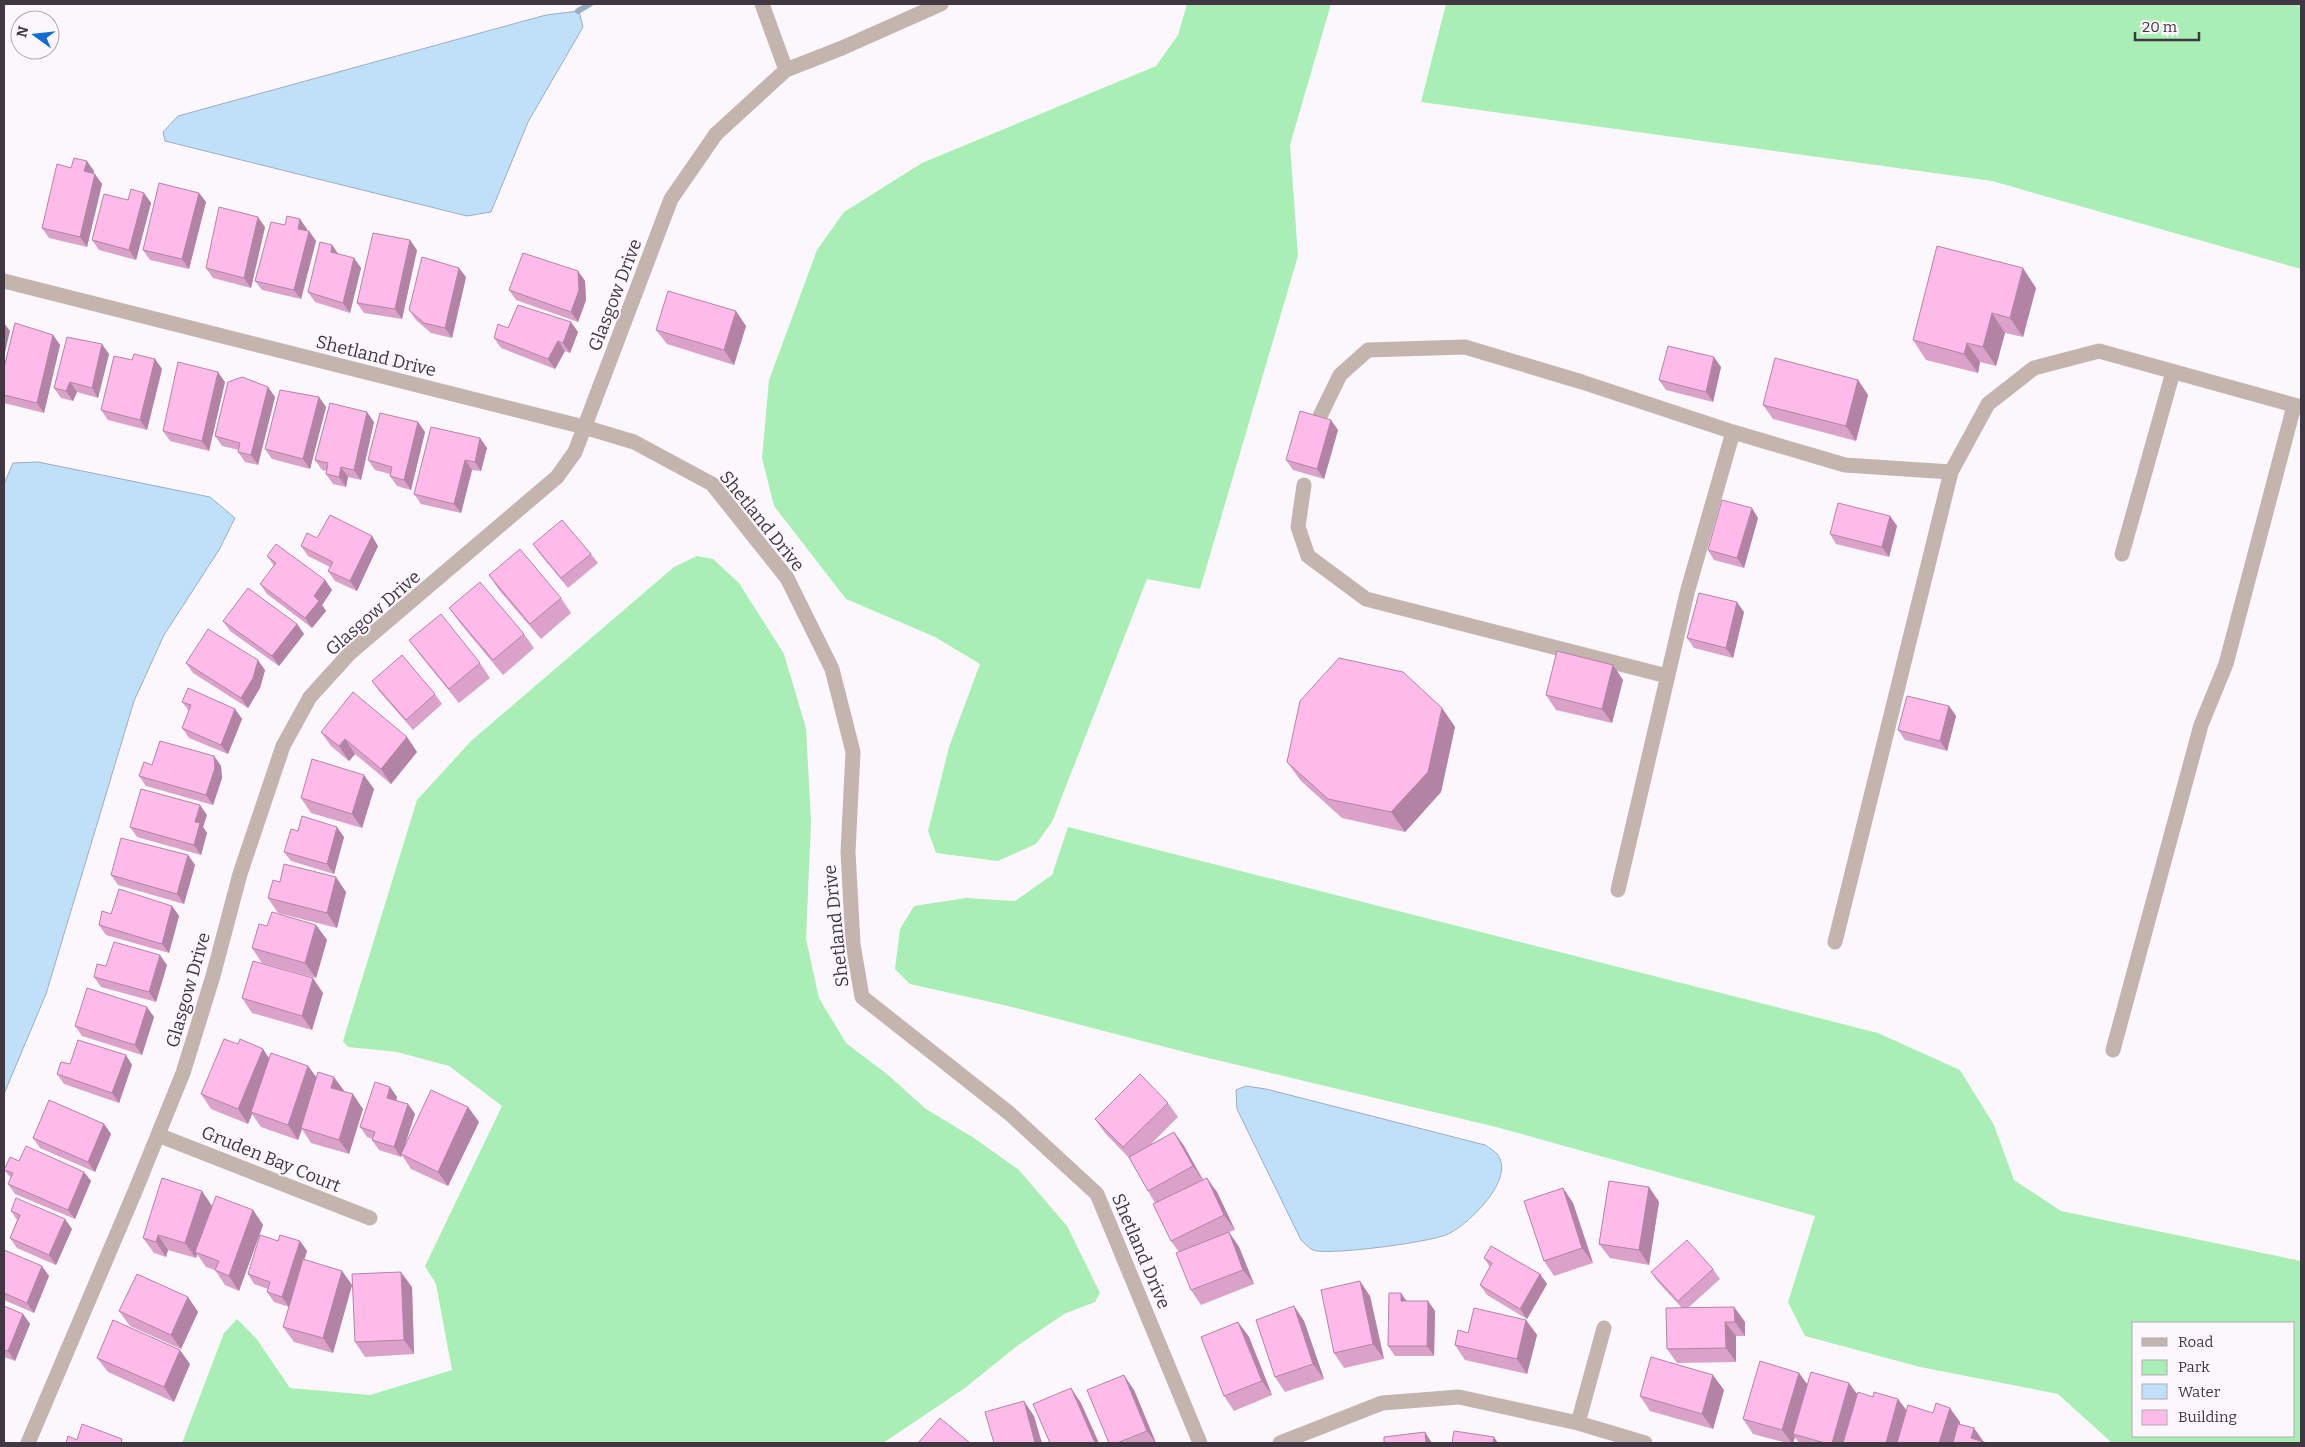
<svg xmlns="http://www.w3.org/2000/svg" width="2305" height="1447" font-family="Bitter,serif">
	<style>
		.green { fill: #a9eeb5; fill-rule: evenodd }
		.water { fill: #c0e0f9; stroke: #9aadc2 }
		.lines { fill: none; stroke-linecap: round; stroke-linejoin: round }
		.stream { stroke: #9aadc2; stroke-width: 6 }
		.minor { stroke: #c4b4ae; stroke-width: 15 }
		.wall { fill: #daa1c9 }
		.shaded-wall { fill: #b283a4 }
		.building { fill: #febbea; stroke: #b283a4 }
		.labels { text-anchor: middle; dominant-baseline: central; stroke-width: 4; stroke-linejoin: round; paint-order: stroke }
		.street-label { font-size: 18px; fill: #403742; stroke: #fcf7fd }
	</style>
	<rect width="100%" height="100%" fill="#fcf7fd"/>
	<path class="green" d="M1187,4H1331L1290,145L1298,256L1200,589L1147,579L1052,822L1036,844L998,861L936,853L928,831L949,747L980,664L935,637L846,599L774,506L762,458L769,380L817,250L844,212L922,163L1156,66L1178,35Z
		M1446,4H2301V269L1992,181L1421,102Z
		M697,556L713,559L739,583L784,654L806,728L811,821L806,939L819,998L846,1043L887,1074L926,1109L974,1138L1019,1170L1067,1226L1100,1293L1095,1302L1064,1314L1017,1346L965,1388L883,1443H182L224,1333L237,1319L256,1338L290,1388L370,1395L452,1370L436,1284L425,1266L502,1106L449,1066L397,1052L348,1047L343,1041L417,800L471,741L674,567Z
		M1068,827L1878,1033L1960,1070L1994,1125L2014,1180L2061,1211L2301,1261V1443H2112L2058,1394L1920,1367L1805,1336L1788,1302L1815,1216L1496,1127L1196,1055L1008,1006L910,984L895,969L900,929L914,906L966,898L1015,901L1052,875ZM2134,1323H2294V1436H2134Z"/>
	<path class="water" d="M579,11L583,27L528,122L491,212L467,216L165,141L163,132L178,116L546,15Z
		M38,462L210,497L235,518L219,550L164,635L134,701L46,994L4,1094V484L13,463Z
		M1246,1086L1266,1089L1485,1145C1489,1148 1495,1151 1497,1154C1517,1178 1468,1225 1448,1234C1433,1242 1326,1256 1313,1250C1309,1248 1304,1243 1301,1240L1237,1109L1236,1090Z"/>
	<g class="lines">
		<path class="stream" d="M578,11L590,4"/>
		<path class="minor" d="M762,4L786,70
			M4,281L584,427L634,442L712,484L787,578L832,669L853,752L848,852L853,944L862,997L1009,1113L1097,1194L1200,1443
			M1320,416L1340,375L1368,350L1465,347L1582,382L1733,432L1845,465L1951,472L1988,404L2034,368L2099,351L2301,407
			M1304,485L1298,527L1308,556L1366,599L1667,676
			M2122,554L2173,372
			M1618,890L1687,593L1733,432
			M1835,942L1951,472
			M2113,1050L2201,725L2226,664L2294,406
			M158,1135L370,1218
			M1578,1423L1604,1328
			M28,1443L136,1189L183,1073L213,976L240,874L283,746L310,697L350,653L557,477L575,452L671,199L716,134L786,70L842,48L941,4
			M1280,1443L1382,1403L1459,1397L1578,1423L1645,1443"/>
	</g>
	<path class="wall" d="M71,168L94,171L93,173L102,184L87,247L49,238L42,228Z
		M144,193L151,203L136,260L99,250L92,240L128,200Z
		M199,193L206,202L189,269L150,260L143,250Z
		M285,225L307,229V231H309L316,241L301,299L262,290L255,281Z
		M265,227L251,288L213,278L206,268Z
		M332,245L338,254L354,258L361,268L350,313L315,302L308,292Z
		M417,250L402,319L364,313L357,303Z
		M578,271L585,281L586,300L578,322L516,300L509,290Z
		M466,277L452,338L431,333L416,320L409,310Z
		M2036,288L2023,337L2005,333L1996,366L1980,362L1978,373L1926,360L1913,340Z
		M746,326L734,365L667,344L656,330Z
		M508,328L578,332L570,353L565,351L555,369L501,348L494,338Z
		M53,335L60,345L44,413L4,403V368Z
		M109,354L98,398L77,392L73,401L61,398L54,388Z
		M155,359L162,369L147,430L108,420L101,410L132,360Z
		M1721,367L1713,402L1666,390L1659,380Z
		M1858,380L1868,395L1856,441L1773,419L1763,405Z
		M225,382L209,451L170,441L163,431Z
		M268,387L275,397L258,465L245,462L238,452L239,450L222,446L215,436Z
		M319,397L326,407L310,469L272,459L265,449Z
		M374,422L361,480L348,477L346,487L333,484L326,474V471L322,470L315,460Z
		M418,422L425,432L411,490L397,486L390,476V474L375,470L368,460Z
		M1338,430L1324,479L1293,470L1286,460Z
		M480,438L487,448L481,471L472,470L461,513L421,504L414,494Z
		M1890,516L1897,526L1889,557L1836,544L1830,534Z
		M1758,518L1744,568L1714,560L1708,550Z
		M317,538L378,546L357,591L335,581L328,571L330,567L308,556L301,546Z
		M533,544L591,554L598,563L568,588L540,554Z
		M267,556L325,580L332,590L322,605L326,611L312,628L267,594L260,584L274,566Z
		M489,575L561,598L571,613L541,639L499,590Z
		M449,608L524,634L534,648L503,675L460,623Z
		M1744,612L1733,658L1694,648L1687,638Z
		M223,621L297,624L304,634L279,666L230,631Z
		M409,640L480,663L490,678L459,703L420,655Z
		M186,663L265,670L260,688L248,708L193,673Z
		M1613,665L1623,680L1612,723L1556,710L1546,695Z
		M372,681L435,694L442,704L413,730L379,691Z
		M182,702L235,709L242,719L228,754L189,738L182,728L189,711Z
		M1949,706L1956,716L1947,751L1905,740L1898,730Z
		M1442,708L1455,727L1441,792L1405,832L1342,818L1301,781L1287,762Z
		M321,732L407,737L417,752L391,784L355,754L349,761L331,746Z
		M214,756L221,766L222,778L213,805L146,786L139,776Z
		M374,789L362,828L311,813L301,798Z
		M207,815L203,827L207,833L201,855L137,837L130,827Z
		M298,831L344,837L334,874L291,861L284,852Z
		M188,855L195,865L184,904L118,885L111,875Z
		M280,882L346,892L337,928L278,913L268,898Z
		M172,906L179,916L169,953L106,935L99,925L111,914Z
		M316,925L327,940L316,978L262,963L252,948L267,926Z
		M167,965L156,1002L101,987L94,977L106,966Z
		M323,993L312,1030L252,1013L242,998Z
		M154,1017L142,1055L82,1036L75,1026Z
		M238,1044L263,1049L269,1059L308,1066L316,1077L345,1092L363,1109L349,1154L311,1143L302,1129L298,1140L261,1127L252,1114L248,1124L211,1109L201,1094Z
		M70,1064L132,1065L119,1103L64,1084L57,1074Z
		M390,1087L397,1097L396,1100L408,1104L415,1114L404,1148L468,1107L479,1122L448,1186L411,1169L402,1155L401,1157L379,1150L372,1140L373,1139L367,1137L360,1127Z
		M1168,1103L1178,1117L1151,1144L1174,1132L1184,1146L1203,1179L1217,1192L1235,1230L1229,1232L1239,1247L1254,1284L1201,1305L1191,1290L1179,1252L1171,1241L1155,1203L1148,1191L1129,1158L1105,1133L1095,1119Z
		M104,1124L111,1134L95,1172L40,1148L33,1138Z
		M19,1161L84,1172L91,1181L75,1219L15,1194L8,1184L11,1178L4,1170Z
		M1649,1187L1659,1202L1649,1265L1610,1258L1599,1244Z
		M1563,1188L1573,1203L1593,1263L1554,1276L1544,1261Z
		M212,1206L209,1215L253,1210L263,1225L239,1291L225,1285L215,1270L206,1267L197,1254L196,1258L168,1250L166,1257L154,1253L143,1238Z
		M11,1211L72,1229L56,1265L17,1248L10,1238L17,1220Z
		M278,1241H300L307,1251L304,1260L342,1271L352,1285L333,1353L294,1342L283,1327L289,1307L274,1302L267,1292L268,1289L254,1284L248,1274Z
		M4,1250L49,1276L34,1313L4,1300Z
		M1484,1258L1540,1274L1547,1284L1527,1319L1487,1295L1480,1285L1490,1267Z
		M1713,1269L1720,1279L1688,1308L1734,1307L1745,1322V1336H1736V1362L1677,1363L1667,1349L1682,1308L1658,1282L1651,1272Z
		M412,1287L414,1354L365,1357L355,1342Z
		M1370,1296L1384,1359L1344,1368L1334,1353Z
		M188,1297L198,1312L181,1349L130,1326L119,1311Z
		M1428,1301L1435,1311L1434,1356H1395L1388,1346Z
		M4,1306L23,1314L30,1324L15,1361L4,1357Z
		M1294,1306L1304,1321L1324,1379L1285,1392L1275,1377Z
		M1526,1320L1537,1335L1527,1374L1465,1360L1455,1345Z
		M1238,1322L1249,1337L1272,1395L1234,1411L1224,1396Z
		M97,1358L190,1364L174,1402L108,1372Z
		M1799,1373L1807,1384L1849,1383L1857,1395L1898,1399L1907,1411L1960,1422V1424L1974,1428L1984,1442L1987,1443H1799L1795,1437L1793,1443H1787L1753,1434L1743,1419Z
		M1134,1390L1156,1443H1109Z
		M1724,1390L1713,1429L1650,1411L1640,1396Z"/>
	<path class="shaded-wall" d="M87,161L94,171L91,181L84,171Z
		M95,174L102,184L87,247L80,237Z
		M144,193L151,203L136,260L129,250Z
		M199,193L206,202L189,269L182,259Z
		M258,217L265,227L251,288L244,278Z
		M300,219L307,229L305,239L298,229Z
		M309,231L316,241L301,299L294,290Z
		M410,240L417,250L402,319L395,309Z
		M332,245L339,255L331,252Z
		M354,258L361,268L350,313L343,303Z
		M459,268L466,277L452,338L445,328Z
		M2023,268L2036,288L2023,337L2010,318Z
		M578,271L585,281L586,300L578,322L571,312Z
		M736,311L746,326L734,365L724,350Z
		M1992,313L2005,333L1996,366L1983,347Z
		M571,322L578,332L570,353L563,343Z
		M4,323L10,331L4,357Z
		M53,335L60,345L44,413L37,403Z
		M558,341L565,351L555,369L548,359Z
		M1967,343L1980,362L1978,373L1964,354Z
		M102,344L109,354L98,398L92,388Z
		M1714,357L1721,367L1713,402L1706,392Z
		M155,359L162,369L147,430L140,420Z
		M218,372L225,382L209,451L202,441Z
		M1858,380L1868,395L1856,441L1846,426Z
		M70,382L77,392L73,401L66,391Z
		M268,387L275,397L258,465L251,455Z
		M319,397L326,407L310,469L303,459Z
		M367,412L374,422L361,480L354,470Z
		M1331,420L1338,430L1324,479L1317,469Z
		M418,422L425,432L411,490L404,480Z
		M480,438L487,448L481,471L475,462Z
		M465,460L472,470L461,513L454,504Z
		M341,467L348,477L346,487L339,477Z
		M1752,508L1758,518L1744,568L1737,558Z
		M1890,516L1897,526L1889,557L1882,547Z
		M372,536L378,546L357,591L350,581Z
		M325,580L332,590L322,605L326,611L312,628L305,618L314,596Z
		M1737,602L1744,612L1733,658L1726,648Z
		M297,624L304,634L279,666L272,656Z
		M258,660L265,670L260,688L248,708L241,698Z
		M1613,665L1623,680L1612,723L1602,709Z
		M1949,706L1956,716L1947,751L1940,741Z
		M1442,708L1455,727L1441,792L1405,832L1391,812Z
		M235,709L242,719L228,754L221,745Z
		M407,737L417,752L391,784L381,769Z
		M345,739L355,754L349,761L339,746Z
		M214,756L221,766L222,778L213,805L206,795Z
		M364,775L374,789L362,828L352,814Z
		M200,805L207,815L203,827L207,833L201,855L194,845L195,822Z
		M337,827L344,837L334,874L327,864Z
		M188,855L195,865L184,904L177,894Z
		M336,877L346,892L337,928L327,913Z
		M172,906L179,916L169,953L162,944Z
		M316,925L327,940L316,978L305,963Z
		M160,955L167,965L156,1002L149,992Z
		M313,978L323,993L312,1030L302,1016Z
		M147,1007L154,1017L142,1055L135,1045Z
		M263,1049L273,1064L251,1112L252,1114L248,1124L238,1109Z
		M126,1055L132,1065L119,1103L112,1093Z
		M308,1066L319,1081L301,1128L302,1129L298,1140L288,1125Z
		M334,1077L345,1092L331,1088Z
		M390,1087L397,1097L394,1107L387,1098Z
		M353,1094L363,1109L349,1154L339,1140Z
		M408,1104L415,1114L401,1157L394,1147Z
		M468,1107L479,1122L448,1186L438,1172Z
		M104,1124L111,1134L95,1172L88,1162Z
		M1174,1132L1184,1146L1203,1181L1193,1166Z
		M84,1172L91,1181L75,1219L68,1210Z
		M1207,1178L1217,1192L1235,1230L1224,1215Z
		M1649,1187L1659,1202L1649,1265L1639,1250Z
		M1563,1188L1573,1203L1593,1263L1582,1248Z
		M202,1191L212,1206L197,1253L195,1252L197,1254L196,1258L185,1243Z
		M253,1210L263,1225L239,1291L229,1276Z
		M65,1219L72,1229L56,1265L49,1255Z
		M1229,1232L1239,1247L1254,1284L1243,1270Z
		M158,1235L168,1250L166,1257L156,1242Z
		M300,1241L307,1251L289,1307L282,1297Z
		M42,1266L49,1276L34,1313L27,1303Z
		M342,1271L352,1285L333,1353L323,1338Z
		M401,1272L412,1287L414,1354L404,1340Z
		M1540,1274L1547,1284L1527,1319L1520,1309Z
		M1360,1281L1370,1296L1384,1359L1373,1344Z
		M1401,1293L1408,1303L1401,1301Z
		M188,1297L198,1312L181,1349L171,1335Z
		M1428,1301L1435,1311L1434,1356L1427,1346Z
		M1294,1306L1304,1321L1324,1379L1313,1364Z
		M1734,1307L1745,1322V1336L1735,1322Z
		M23,1314L30,1324L15,1361L8,1351Z
		M1526,1320L1537,1335L1527,1374L1517,1359Z
		M1238,1322L1249,1337L1272,1395L1262,1381Z
		M1725,1322L1736,1336V1362L1726,1348Z
		M180,1350L190,1364L174,1402L164,1387Z
		M1799,1373L1809,1387L1793,1434L1795,1437L1793,1443H1792L1782,1430Z
		M1124,1375L1134,1390L1156,1443L1147,1431Z
		M1713,1375L1724,1390L1713,1429L1702,1414Z
		M1849,1383L1860,1398L1846,1443H1832Z
		M1071,1388L1081,1403L1099,1443H1095Z
		M1898,1399L1909,1414L1900,1443H1886Z
		M1024,1401L1034,1416L1042,1443H1035Z
		M1950,1408L1960,1422L1954,1443H1939Z
		M1974,1428L1984,1443L1971,1438Z
		M1425,1432L1432,1443H1426Z
		M1494,1437L1498,1443H1493Z"/>
	<path class="building" d="M74,158L87,161L84,171L95,174L80,237L42,228L57,164L71,168Z
		M159,183L199,193L182,259L143,250Z
		M131,189L144,193L129,250L92,240L104,194L128,200Z
		M219,207L258,217L244,278L206,268Z
		M287,216L300,219L298,229L309,231L294,290L255,281L271,222L285,225Z
		M373,233L410,240L395,309L357,303Z
		M320,242L332,245L331,252L354,258L343,303L308,292Z
		M1937,246L2023,268L2010,318L1992,313L1983,347L1967,343L1964,354L1913,340Z
		M523,253L578,271L579,290L571,312L509,290Z
		M422,257L459,268L445,328L424,323L409,310Z
		M668,291L736,311L724,350L656,330Z
		M518,305L571,322L563,343L558,341L548,359L494,338L498,324L508,328Z
		M15,323L53,335L37,403L4,395V368Z
		M67,337L102,344L92,388L70,382L66,391L54,388Z
		M1668,346L1714,357L1706,392L1659,380Z
		M134,354L155,359L140,420L101,410L114,356L132,360Z
		M1775,358L1858,380L1846,426L1763,405Z
		M178,362L218,372L202,441L163,431Z
		M242,377L268,387L251,455L238,452L240,443L215,436L228,382Z
		M280,390L319,397L303,459L265,449Z
		M330,403L367,412L354,470L341,467L339,477L326,474L328,463L315,460Z
		M1300,411L1331,420L1317,469L1286,460Z
		M380,413L418,422L404,480L390,476L392,467L368,460Z
		M431,427L480,438L475,462L465,460L454,504L414,494Z
		M1722,500L1752,508L1737,558L1708,550Z
		M1838,503L1890,516L1882,547L1830,534Z
		M330,515L372,536L350,581L328,571L333,562L301,546L307,533L317,538Z
		M562,520L591,554L561,578L533,544Z
		M276,544L325,580L314,596L319,601L305,618L260,584L276,563L267,556Z
		M520,549L561,598L530,624L489,575Z
		M480,582L524,634L493,660L449,608Z
		M248,588L297,624L272,656L223,621Z
		M1699,593L1737,602L1726,648L1687,638Z
		M441,614L480,663L449,689L409,640Z
		M208,629L258,660L253,678L241,698L186,663Z
		M1557,651L1613,665L1602,709L1546,695Z
		M402,655L435,694L406,720L372,681Z
		M1339,658L1403,672L1442,708L1428,772L1391,812L1328,799L1287,762L1300,701Z
		M188,688L235,709L221,745L182,728L191,705L182,702Z
		M353,692L407,737L381,769L345,739L339,746L321,732Z
		M1907,696L1949,706L1940,741L1898,730Z
		M160,741L214,756L215,768L206,795L139,776L144,762L152,765Z
		M312,759L364,775L352,814L301,798Z
		M141,789L200,805L195,822L200,823L194,845L130,827Z
		M302,816L337,827L327,864L284,852L291,829L298,831Z
		M121,838L188,855L177,894L111,875Z
		M284,864L336,877L327,913L268,898L273,880L280,882Z
		M119,889L172,906L162,944L99,925L102,911L111,914Z
		M272,912L316,925L305,963L252,948L259,924L267,926Z
		M114,942L160,955L149,992L94,977L97,964L106,966Z
		M253,961L313,978L302,1016L242,998Z
		M87,988L147,1007L135,1045L75,1026Z
		M224,1039L238,1044L240,1039L263,1049L238,1109L201,1094Z
		M78,1040L126,1055L112,1093L57,1074L61,1062L70,1064Z
		M271,1053L308,1066L288,1125L251,1112Z
		M318,1072L334,1077L331,1088L353,1094L339,1140L301,1128Z
		M1140,1074L1168,1103L1123,1147L1095,1119Z
		M375,1082L390,1087L387,1098L408,1104L394,1147L372,1140L375,1132L360,1127Z
		M431,1090L468,1107L438,1172L401,1154Z
		M49,1100L104,1124L88,1162L33,1138Z
		M1174,1132L1193,1166L1148,1191L1129,1157Z
		M26,1146L84,1172L68,1210L8,1184L13,1173L4,1170L10,1157L19,1161Z
		M162,1178L202,1191L185,1243L158,1235L156,1242L143,1238Z
		M1207,1178L1224,1215L1171,1241L1153,1204Z
		M1609,1181L1649,1187L1639,1250L1599,1244Z
		M1563,1188L1582,1248L1544,1261L1524,1201Z
		M216,1196L253,1210L229,1276L215,1270L219,1261L195,1252Z
		M16,1198L65,1219L49,1255L10,1238L20,1215L11,1211Z
		M1229,1232L1243,1270L1191,1290L1176,1253Z
		M260,1235L278,1241L280,1235L300,1241L282,1297L267,1292L270,1282L248,1274Z
		M1687,1240L1713,1269L1678,1301L1651,1272Z
		M1491,1246L1540,1274L1520,1309L1480,1285L1492,1263L1484,1258Z
		M4,1250L42,1266L27,1303L4,1293Z
		M303,1259L342,1271L323,1338L283,1327Z
		M401,1272L404,1340L355,1342L352,1274Z
		M137,1274L188,1297L171,1335L119,1311Z
		M1360,1281L1373,1344L1334,1353L1321,1290Z
		M1389,1293H1401V1301H1428L1427,1346H1388Z
		M4,1306L23,1314L8,1351L4,1350Z
		M1294,1306L1313,1364L1275,1377L1256,1320Z
		M1734,1307L1735,1322H1725L1726,1348L1667,1349L1666,1308Z
		M1474,1308L1526,1320L1517,1359L1455,1345L1458,1330L1468,1333Z
		M113,1320L180,1350L164,1387L97,1358Z
		M1238,1322L1262,1381L1224,1396L1201,1337Z
		M1651,1357L1713,1375L1702,1414L1640,1396Z
		M1760,1361L1799,1373L1782,1430L1743,1419Z
		M1811,1372L1849,1383L1832,1443H1825L1793,1434Z
		M1124,1375L1147,1431L1117,1443H1109L1087,1390Z
		M1071,1388L1095,1443H1050L1033,1404Z
		M1858,1392L1873,1397L1874,1392L1898,1399L1886,1443H1843Z
		M1024,1401L1035,1443H994L985,1412Z
		M1936,1403L1950,1408L1939,1443H1897L1908,1405L1933,1413Z
		M940,1418L970,1443H918Z
		M82,1424L122,1439L121,1443H66L68,1436L77,1440Z
		M1958,1424L1974,1428L1971,1438L1987,1443H1953Z
		M1454,1431L1494,1437L1493,1443H1452Z
		M1425,1432L1426,1443H1384V1437Z"/>
	<g class="labels">
		<g class="street-label">
			<text transform="translate(615 295) rotate(-69)">Glasgow Drive</text>
			<text transform="translate(376 356) rotate(14)">Shetland Drive</text>
			<text transform="translate(762 521) rotate(51)">Shetland Drive</text>
			<text transform="translate(373 613) rotate(-41)">Glasgow Drive</text>
			<text transform="translate(836 926) rotate(-96)">Shetland Drive</text>
			<text transform="translate(188 990) rotate(-74)">Glasgow Drive</text>
			<text transform="translate(271 1159) rotate(22)">Gruden Bay Court</text>
			<text transform="translate(1141 1251) rotate(67)">Shetland Drive</text>
		</g>
	</g>
	<rect width="2305" height="1447" fill="none" stroke="#403742" stroke-width="10"/>
	<rect x="2132" y="1322" width="162" height="115" fill="#fcf7fd" stroke="#b1aab2"/>
	<rect x="2142" y="1338" width="25" height="8" fill="#c4b4ae" stroke="#b1aab2"/>
	<text x="2178" y="1347" font-size="15" fill="#403742">Road</text>
	<rect x="2142" y="1360" width="25" height="15" fill="#a9eeb5" stroke="#b1aab2"/>
	<text x="2178" y="1372" font-size="15" fill="#403742">Park</text>
	<rect x="2142" y="1384" width="25" height="15" fill="#c0e0f9" stroke="#b1aab2"/>
	<text x="2178" y="1397" font-size="15" fill="#403742">Water</text>
	<rect x="2142" y="1410" width="25" height="15" fill="#febbea" stroke="#b1aab2"/>
	<text x="2178" y="1422" font-size="15" fill="#403742">Building</text>
	<g transform="translate(35 35) rotate(285)"><circle r="24" fill="#fcf7fd" stroke="#b1aab2"/>
	<path d="M0-4L9 19L0 12L-9 19Z" fill="#116dd6"/>
	<text y="-8" font-size="14" font-weight="bold" text-anchor="middle" fill="#403742">N</text>
	</g>
	<path d="M2135 32v8h64v-8" fill="none" stroke="#403742" stroke-width="2.5"/>
	<text x="2142" y="32" font-size="15" fill="#403742" stroke="#fcf7fd" stroke-width="4" paint-order="stroke">20 m</text>
</svg>
